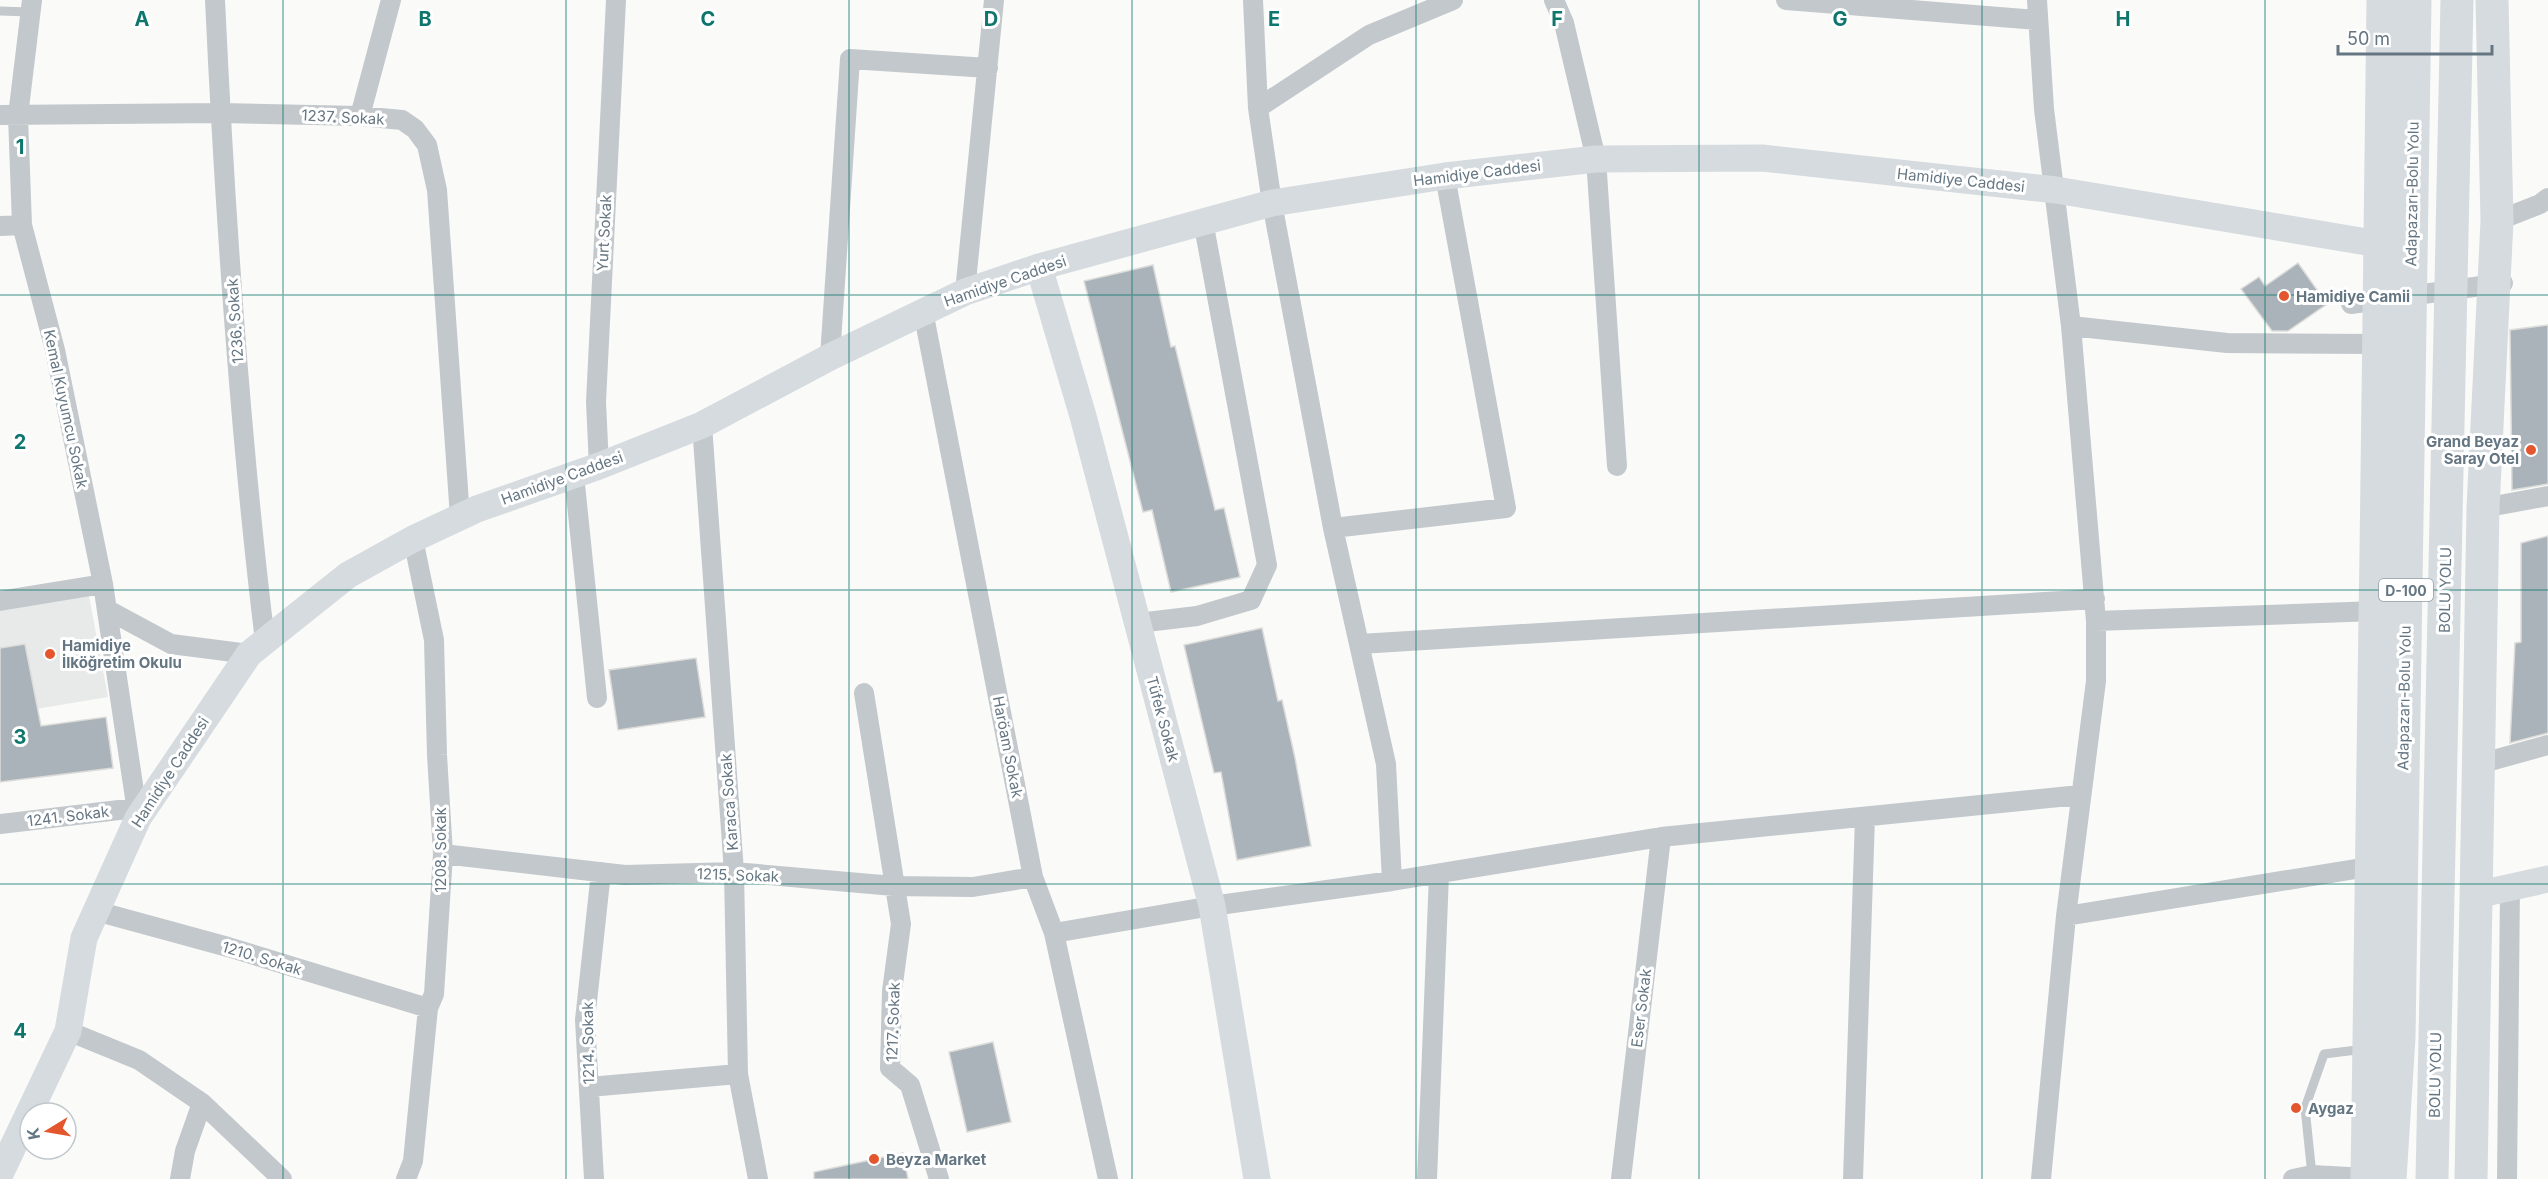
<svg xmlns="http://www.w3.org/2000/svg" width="2548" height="1179" font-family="Inter,sans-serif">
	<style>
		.built { fill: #e8e9e9 }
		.building { fill: #aab3b9; stroke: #dcdcda; stroke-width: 1.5 }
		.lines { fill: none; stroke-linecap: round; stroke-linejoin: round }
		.lane { stroke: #c3c8cc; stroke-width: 9 }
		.street { stroke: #c3c8cc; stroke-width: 20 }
		.secondary { stroke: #d6dbdf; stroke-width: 27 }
		.highway { stroke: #d6dbdf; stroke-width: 33 }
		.grid { fill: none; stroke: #0f766e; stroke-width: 1.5; stroke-opacity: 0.55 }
		.poi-dot { fill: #e4572e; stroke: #fff; stroke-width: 2 }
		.labels { text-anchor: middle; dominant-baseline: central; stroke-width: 6; stroke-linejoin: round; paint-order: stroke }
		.shield { fill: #fff; stroke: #939fa8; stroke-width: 1.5 }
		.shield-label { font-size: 14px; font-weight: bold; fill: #657683 }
		.street-label { font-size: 15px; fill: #657683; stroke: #fff }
		.poi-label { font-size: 15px; font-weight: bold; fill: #657683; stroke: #fff; text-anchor: start }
		.grid-label { font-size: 20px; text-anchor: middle; font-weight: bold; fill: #0f766e; stroke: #fff; stroke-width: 6; stroke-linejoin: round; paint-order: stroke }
	</style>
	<rect width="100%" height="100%" fill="#fafaf8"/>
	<path class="built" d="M89,596L108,697L0,715V611Z"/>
	<path class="building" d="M2298,263L2327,304L2288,331H2272L2241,289L2259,277L2265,286Z
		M1153,265L1171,347L1175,346L1215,510L1224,508L1240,577L1171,592L1152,510L1143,512L1084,281Z
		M2548,325V484L2512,490L2510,330Z
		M2548,536V733L2510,743L2515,643L2521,642V543Z
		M1262,628L1278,701L1282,700L1295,758L1311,846L1237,860L1221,772L1214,773L1184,645Z
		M25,644L41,726L106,717L113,768L0,782V648Z
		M696,658L705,717L618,730L609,670Z
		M993,1042L1011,1122L967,1132L949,1052Z
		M903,1153L908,1179H814V1172Z"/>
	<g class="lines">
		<path class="lane" d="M0,11L30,12
			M2312,1175L2305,1108L2324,1054L2365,1049"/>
		<path class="street" d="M32,0L18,116L22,225L55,350L103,584L138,818
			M215,0C225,214 239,428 265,641
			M1253,0L1258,108L1272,203L1333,528L1386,764L1392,881
			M1554,0L1564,23L1596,159L1617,466
			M1786,0L2038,20
			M2037,0L2044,109L2071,326L2096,621V681L2066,916L2041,1179
			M1258,108L1369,35L1453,0
			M0,115L220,113L360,116L402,120L415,129L427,145L437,190L460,517
			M360,116L391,0
			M2497,221L2540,204L2548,198
			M0,226L22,225
			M965,292L994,0
			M2351,304L2503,283
			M923,311L1033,877L1054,933L1108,1179
			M2071,326L2227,343L2377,344
			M830,357L850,59L988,68
			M702,425L734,872L738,1074L758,1179
			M599,466L596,402L616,0
			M574,475L597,698
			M2483,508L2548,496
			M1333,528L1506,508L1445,176
			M0,601L103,584
			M108,610L171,644L249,654
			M2096,621L2377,611
			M1138,623L1197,616L1251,600L1267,565L1203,221
			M1360,644L2095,599
			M864,693L901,924L892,991L890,1068L910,1085L939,1179
			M2479,764L2548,745
			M0,824L136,808
			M443,854L625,875L734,872L894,886L973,887L1033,877
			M96,911L228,947L428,1008
			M2066,916L2374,866
			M1054,933L1212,906L1392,881L1661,837L2080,795
			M68,1031L139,1060L202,1103L282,1179
			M589,1087L738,1074
			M180,1179L185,1151L202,1103
			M406,1179L413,1161L428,1008L434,994L443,854L437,755L434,640L413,539
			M594,1179L585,1020L601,872
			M1427,1179L1439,874
			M1621,1179L1661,837
			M1853,1179L1865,817
			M2293,1179L2312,1175L2367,1178
			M2507,1179L2510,887"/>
		<path class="secondary" d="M1039,267L1083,416L1212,906L1257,1179
			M2476,895L2548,879
			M0,1174L68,1031L84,938L138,818L249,654L348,575L413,539L477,509L599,466L702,425L830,357L965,292L1039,267L1272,203L1445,176L1596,159L1762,158L2056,190L2379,244"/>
		<path class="highway" d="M2367,1179C2376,786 2376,393 2383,0
			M2390,1179L2399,1037L2415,0
			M2432,1179L2457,0
			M2471,1179L2483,508L2497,221L2492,0"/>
	</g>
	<path class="grid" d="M283,0V1179M566,0V1179M849,0V1179M1132,0V1179M1416,0V1179M1699,0V1179M1982,0V1179M2265,0V1179M0,295H2548M0,590H2548M0,884H2548"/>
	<g class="poi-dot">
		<circle cx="2284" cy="296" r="6"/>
		<circle cx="2531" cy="450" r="6"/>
		<circle cx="50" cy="654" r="6"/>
		<circle cx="2296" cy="1108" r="6"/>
		<circle cx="874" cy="1159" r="6"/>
	</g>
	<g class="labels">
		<rect class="shield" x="2379" y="579" width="54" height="22" rx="4.5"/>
		<g class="shield-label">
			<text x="2406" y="590">D-100</text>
		</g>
		<g class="street-label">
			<text transform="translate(343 117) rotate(3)">1237. Sokak</text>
			<text transform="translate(1477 173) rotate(-7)">Hamidiye Caddesi</text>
			<text transform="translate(1961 180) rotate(6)">Hamidiye Caddesi</text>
			<text transform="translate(2412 194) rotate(-89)">Adapazarı-Bolu Yolu</text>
			<text transform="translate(604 233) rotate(-87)">Yurt Sokak</text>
			<text transform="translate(1005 281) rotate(-19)">Hamidiye Caddesi</text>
			<text transform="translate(235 321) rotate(-94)">1236. Sokak</text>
			<text transform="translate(66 409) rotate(78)">Kemal Kuyumcu Sokak</text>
			<text transform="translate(562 478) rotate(-20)">Hamidiye Caddesi</text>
			<text transform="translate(2445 590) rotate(-89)">BOLU YOLU</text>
			<text transform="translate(2404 698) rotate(-89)">Adapazarı-Bolu Yolu</text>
			<text transform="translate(1163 719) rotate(75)">Tüfek Sokak</text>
			<text transform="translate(1008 747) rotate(79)">Haröam Sokak</text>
			<text transform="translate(170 772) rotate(-57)">Hamidiye Caddesi</text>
			<text transform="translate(729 802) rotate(-94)">Karaca Sokak</text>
			<text transform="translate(68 816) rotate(-7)">1241. Sokak</text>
			<text transform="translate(440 850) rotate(-90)">1208. Sokak</text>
			<text transform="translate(738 875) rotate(2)">1215. Sokak</text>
			<text transform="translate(262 958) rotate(17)">1210. Sokak</text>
			<text transform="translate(1641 1008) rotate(-83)">Eser Sokak</text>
			<text transform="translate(893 1022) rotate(-88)">1217. Sokak</text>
			<text transform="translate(588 1043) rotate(-91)">1214. Sokak</text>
			<text transform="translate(2435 1075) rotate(-89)">BOLU YOLU</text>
		</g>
		<g class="poi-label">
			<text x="2296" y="296">Hamidiye Camii</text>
			<text x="2519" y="441" text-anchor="end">Grand Beyaz<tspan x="2519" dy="17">Saray Otel</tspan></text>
			<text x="62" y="645">Hamidiye<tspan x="62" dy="17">İlköğretim Okulu</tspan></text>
			<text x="2308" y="1108">Aygaz</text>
			<text x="886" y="1159">Beyza Market</text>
		</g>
	</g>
	<g class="grid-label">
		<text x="142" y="26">A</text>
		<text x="425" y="26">B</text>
		<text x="708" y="26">C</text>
		<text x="991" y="26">D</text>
		<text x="1274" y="26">E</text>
		<text x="1557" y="26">F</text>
		<text x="1840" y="26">G</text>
		<text x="2123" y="26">H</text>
		<text x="20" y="154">1</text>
		<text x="20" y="449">2</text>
		<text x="20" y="744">3</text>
		<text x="20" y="1038">4</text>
	</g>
	<g transform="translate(48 1131) rotate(259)"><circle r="28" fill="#ffffff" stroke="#c1c8cd" stroke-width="1.5"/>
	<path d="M0-4.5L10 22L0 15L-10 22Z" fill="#e4572e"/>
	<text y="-9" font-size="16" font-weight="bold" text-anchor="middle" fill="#657683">K</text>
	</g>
	<path d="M2338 45v9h154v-9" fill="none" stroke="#657683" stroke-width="3"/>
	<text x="2347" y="45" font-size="18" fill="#657683" stroke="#ffffff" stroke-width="4.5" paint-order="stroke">50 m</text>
</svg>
